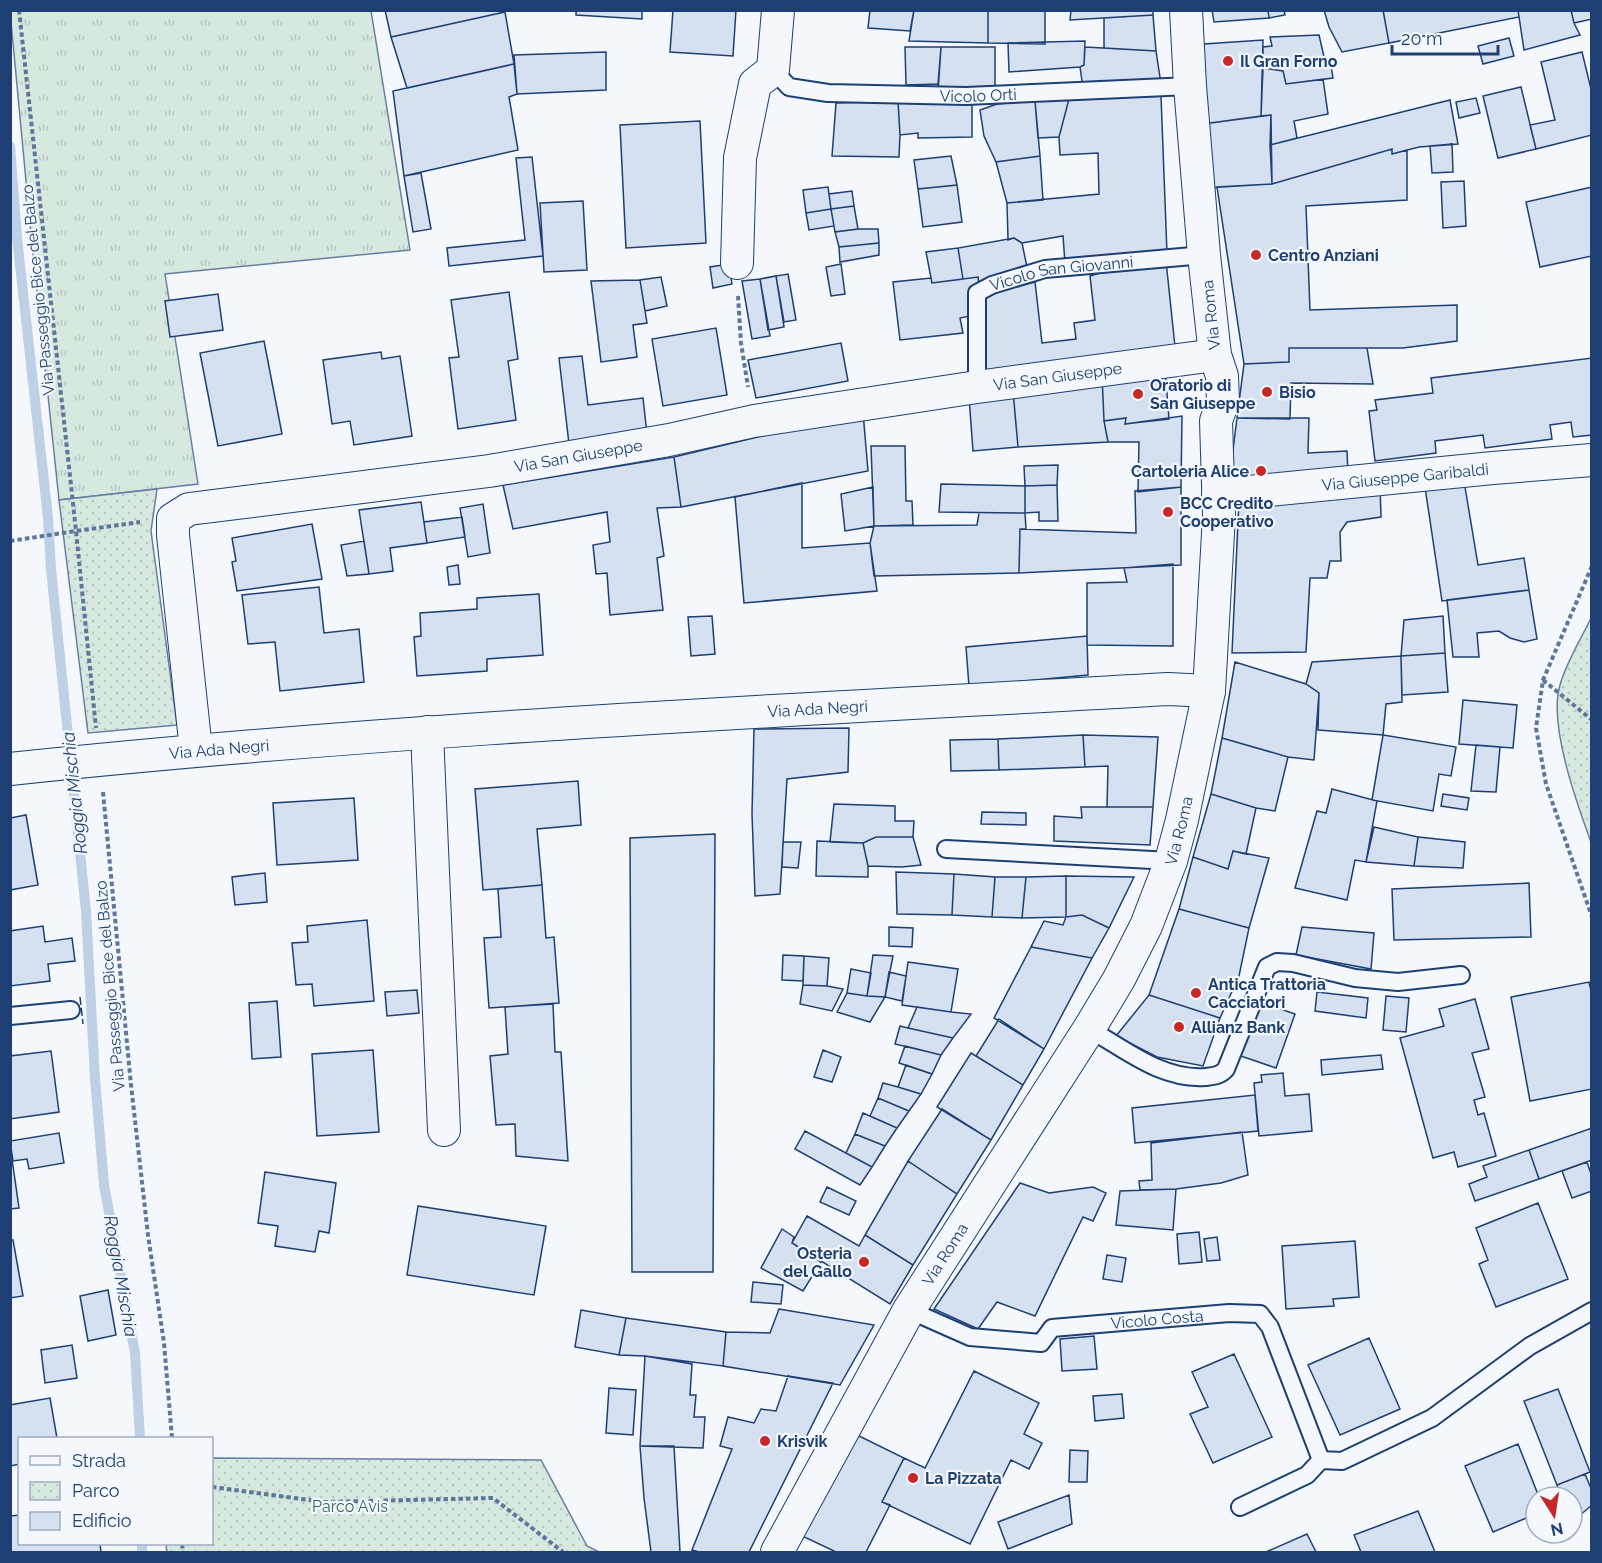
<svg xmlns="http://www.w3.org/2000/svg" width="1602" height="1563" font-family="Raleway,sans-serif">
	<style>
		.grass { fill: url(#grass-tufts); stroke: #687fa3; stroke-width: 1.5 }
		.park { fill: url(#park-dots); stroke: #687fa3; stroke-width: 1.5 }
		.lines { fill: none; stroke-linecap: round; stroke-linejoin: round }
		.stream { stroke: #bed0e5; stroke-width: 10 }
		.building { fill: #d5e0f0; stroke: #1d3f73; stroke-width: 1.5 }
		.service-casing { stroke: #1d3f73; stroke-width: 20 }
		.minor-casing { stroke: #1d3f73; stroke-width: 34 }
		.path { stroke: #5e769c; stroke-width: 4; stroke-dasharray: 4.5 3; stroke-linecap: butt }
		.service { stroke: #f4f7fb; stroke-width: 16 }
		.minor { stroke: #f4f7fb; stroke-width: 32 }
		.fence { stroke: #1d3f73; stroke-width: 1.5; stroke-dasharray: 8 3; stroke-linecap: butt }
		.poi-dot { fill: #c62828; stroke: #f4f7fb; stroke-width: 2 }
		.labels { text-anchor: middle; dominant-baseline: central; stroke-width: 4.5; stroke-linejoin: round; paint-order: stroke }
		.poi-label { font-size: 16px; font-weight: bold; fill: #1d3f73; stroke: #f4f7fb; text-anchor: start }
		.street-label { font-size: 16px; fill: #1d3f73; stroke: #f4f7fb }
		.park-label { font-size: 16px; fill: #2c6c60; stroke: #f4f7fb }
		.water-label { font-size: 18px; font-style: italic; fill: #1d3f73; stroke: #f4f7fb }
	</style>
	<defs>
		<pattern id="grass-tufts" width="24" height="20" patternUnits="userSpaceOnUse" patternTransform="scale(1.5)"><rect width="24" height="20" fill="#d7e8df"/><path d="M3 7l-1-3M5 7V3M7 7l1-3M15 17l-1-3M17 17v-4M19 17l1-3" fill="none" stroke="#b8c8c3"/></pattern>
		<pattern id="park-dots" width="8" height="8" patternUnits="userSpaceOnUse" patternTransform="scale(1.5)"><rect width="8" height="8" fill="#d7e8df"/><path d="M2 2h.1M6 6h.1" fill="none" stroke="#b8c8c3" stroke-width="1.8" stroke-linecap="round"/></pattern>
	</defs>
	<rect width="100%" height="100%" fill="#f4f7fb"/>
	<path class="grass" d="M10,11H371L410,250L165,274L198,484L59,500L31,234Z"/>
	<path class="park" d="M157,489L151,531L177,725L88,733L59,500Z
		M1591,618H1592L1591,842C1577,804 1548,724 1560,685C1566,663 1581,639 1591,618Z
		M212,1458L541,1460L587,1546L599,1552H167L166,1544H212Z"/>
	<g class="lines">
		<path class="stream" d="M10,146L17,238L48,518L51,569L86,911L95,1079L104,1185L135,1353L140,1438
			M142,1552V1544"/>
	</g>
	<path class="building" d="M385,10H504L505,12L391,37Z
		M576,10H642V19L576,15Z
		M673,10H736L733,56L670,52Z
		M870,10H914L910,31L868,28Z
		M914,10H988V43L909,41Z
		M988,10H1045V44L988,43Z
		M1071,10H1153V15L1070,20Z
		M1212,10H1268L1269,18L1214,22Z
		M1268,10H1284L1285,15L1269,18Z
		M1324,10H1383L1389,43L1342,52L1329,27Z
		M1383,10H1518L1519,17L1389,43Z
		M1518,10H1571L1574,23L1580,35L1524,50Z
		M1571,10H1592V19L1574,23Z
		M505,12L514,64L407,88L391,37Z
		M1153,15L1156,51L1104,48V18Z
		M1319,35L1324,57L1330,59L1333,78L1286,84L1283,71L1263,68V47L1272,46L1270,37Z
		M1509,38L1514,56L1483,64L1478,46Z
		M1263,40L1261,116L1203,124L1204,44Z
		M1085,41L1084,65L1080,67L1009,72L1008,43Z
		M905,47H941L938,84L906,85Z
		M941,47H995V91L938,92Z
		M1085,47L1156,51L1161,84L1083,88L1080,67L1084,65Z
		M606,52V90L517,94L514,55Z
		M1582,52L1592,93V135L1536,149L1530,125L1555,120L1541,62Z
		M514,64L517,94L509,97L518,150L404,176L393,91Z
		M1263,68L1283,71L1286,84L1323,79L1328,114L1294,121L1297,138L1270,145L1271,115L1261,116Z
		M1521,87L1536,149L1498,158L1483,96Z
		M1161,96L1167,253L1065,263L1063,236L1022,243L1014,238L1008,240L1007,203L1099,194L1098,153L1060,155L1059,137L1069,99Z
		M1476,98L1480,113L1459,118L1456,102Z
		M924,99L972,105V137L918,138V133L900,135L898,101Z
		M1069,99L1059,137L1038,138L1035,101Z
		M1450,100L1458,144L1419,147L1392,154V149L1272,184L1270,145Z
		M898,101L900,135L899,157L832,156L836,103Z
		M1035,101L1040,156L996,162L984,136L980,110L997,104Z
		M1271,115L1272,184L1205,188L1203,124Z
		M700,121L706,243L626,248L620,125Z
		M1452,144L1453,172L1432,173L1430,146Z
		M1392,149V154L1407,150V200L1306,206L1310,310L1457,305V341L1403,348H1289V362L1244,364L1217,187L1272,184Z
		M951,156L957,185L918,189L914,160Z
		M1040,156L1043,200L1007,203L996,162Z
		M532,157L543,256L449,266L447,248L525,240L516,158Z
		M421,173L431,229L413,232L404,176Z
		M1464,181L1466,226L1443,228L1441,182Z
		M957,185L962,222L923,227L918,189Z
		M828,187L831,209L806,213L803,190Z
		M1592,187V256L1540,267L1526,202Z
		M852,191L854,206L831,209L829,194Z
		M583,201L587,270L544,272L540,203Z
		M854,206L858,229L835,232L831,209Z
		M831,209L834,226L809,230L806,213Z
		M858,229H878L879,243L839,247L835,232Z
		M1014,238L1022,243L1028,272L979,283L978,277L963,279L958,248Z
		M879,243V255L840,262L839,247Z
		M958,248L963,279L932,283L926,252Z
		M1166,261L1176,356L986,375L983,295L1035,282L1042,343L1076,339L1074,323L1095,320L1090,276L1100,273L1099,267Z
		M729,264L732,284L713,288L710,267Z
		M841,264L845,294L831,296L826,267Z
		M788,274L796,320L784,322L776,276Z
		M776,276L784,327L768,330L760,279Z
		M661,277L667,306L645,311L640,280Z
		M978,277L979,286L970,287L975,315L960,318L963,333L900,340L893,282L931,278L932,283Z
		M760,279L770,336L752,339L742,281Z
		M640,280L647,323L633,325L637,357L601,362L591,281Z
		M509,292L518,359L508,361L516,420L458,429L449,358L459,357L451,300Z
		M218,294L223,330L170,337L165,301Z
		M716,328L727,395L663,406L652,339Z
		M264,341L282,434L218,446L200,353Z
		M841,343L848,381L756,398L748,360Z
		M1289,348H1367L1373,384L1291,383L1290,419L1237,418L1244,364L1289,362Z
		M381,352L382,359L400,356L412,436L354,445L350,421L332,424L323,360Z
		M582,356L588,405L643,398L647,434L569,444L559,358Z
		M1592,358V435L1573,437L1571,422L1550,425L1552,439L1485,448L1483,435L1435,441L1436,453L1375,461L1369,411L1377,410L1375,400L1433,393L1431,378Z
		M1165,368L1169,419L1125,424L1126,418L1104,421L1102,375Z
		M1102,375L1104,421L1108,442L1018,447L1013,391Z
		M1013,391L1018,447L973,451L969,397Z
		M863,412L868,471L681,507L674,457Z
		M1182,416L1181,487L1138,492L1139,442H1108L1104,421L1126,418L1125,424Z
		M1237,418H1309L1308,453L1347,451L1348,474L1236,488L1232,458Z
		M871,446H905L906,501H912L913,525L874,526Z
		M674,457L681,507L657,508L664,556L657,558L663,610L610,615L607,573L596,574L593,545L610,542L607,512L513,529L503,485Z
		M1058,465L1057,485L1025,486L1024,466Z
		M1464,481L1478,565L1524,558L1529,590L1442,601L1425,487Z
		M802,483V548L870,543L877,591L744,603L735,497Z
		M941,484L1025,486V513L939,512Z
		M1057,485L1058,521H1039V512L1025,513V486Z
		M1380,485L1381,517L1347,522L1340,532L1341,561H1330L1327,578H1310L1306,652L1232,653L1239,500Z
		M873,487L874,526L845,531L841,494Z
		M1181,487V565L1019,573L1020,529L1136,533L1135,491Z
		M421,502L427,543L390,548L393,571L369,574L359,510Z
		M483,504L490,553L468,557L460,508Z
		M979,513H1025L1026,529H1020L1019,573L874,576L870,543L874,526L977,525Z
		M462,517L465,537L427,543L424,522Z
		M312,524L322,579L237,591L232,562L236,561L232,538Z
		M364,541L369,574L347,576L341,545Z
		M1173,564V646L1087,645V583L1127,582L1124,568Z
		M458,565L460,584L449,585L447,567Z
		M319,587L324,633L359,629L364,682L280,691L275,642L248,644L242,595Z
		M1529,590L1537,639L1524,642L1510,638L1499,631L1477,633L1479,657H1453L1447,600Z
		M539,594L543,655L487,659V671L417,676L414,637L421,636L420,613L477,609V598Z
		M712,616L715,654L691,656L688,617Z
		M1443,616L1445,653L1401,656L1404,620Z
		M1087,636L1088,675L969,686L966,647Z
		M1445,653L1448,692L1402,695L1401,656Z
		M1401,656L1402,702L1386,704L1383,735L1318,730L1319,693L1306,684L1312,662Z
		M1235,662L1306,684L1319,693L1314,760L1288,757L1222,738Z
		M1463,700L1517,705L1513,748L1459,744Z
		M849,728L848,772L787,779L780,894L755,896L752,814L754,729Z
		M1083,735L1158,737L1153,807H1107L1108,766L1085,767Z
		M1083,735L1085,767L999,770L998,739Z
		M1383,735L1456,747L1451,776L1439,774L1433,811L1372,800Z
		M1222,738L1288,757L1275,811L1256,808L1211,794Z
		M998,739L999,770L951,771L950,740Z
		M1476,745L1500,747L1496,792L1471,791Z
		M578,781L581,825L537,829L542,885L483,890L475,789Z
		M1332,789L1377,801L1366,862L1355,860L1347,900L1295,888L1317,811L1326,813Z
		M1211,794L1256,808L1246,854L1233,851L1228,869L1193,857Z
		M1443,794L1469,798L1467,810L1441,806Z
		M354,798L358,860L277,865L273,803Z
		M834,804L895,806V821H914L913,837H876L863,843L830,842Z
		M1081,807H1153L1150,845L1054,841V816L1082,818Z
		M982,812L1026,813V825L981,824Z
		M26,815L38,885L10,890V818Z
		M1374,827L1418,837L1414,866L1366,862Z
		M715,834L713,1272H632L630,838Z
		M876,837H913L921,865L902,867L868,866L863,843Z
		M1418,837L1465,842L1463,868L1414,866Z
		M817,841L863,843L868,866V877L816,876Z
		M783,842H801L798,868L782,867Z
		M1233,851L1269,858L1249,928L1179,909L1193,857L1228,869Z
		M896,872L954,874L952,915L897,914Z
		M265,873L267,902L235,905L232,877Z
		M954,874L995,877L992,917L952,915Z
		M1066,876L1134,877L1109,928L1082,915L1066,917Z
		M1066,876V917L1022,918L1026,877Z
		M995,877H1026L1022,918L992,917Z
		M1529,883L1531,937L1394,940L1392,889Z
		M542,885L546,938L554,937L559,1003L489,1008L484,938L501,937L498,889Z
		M1179,909L1249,928L1239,976L1220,1018L1149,995Z
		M1082,915L1109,928L1092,958L1031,947L1044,921L1063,925L1066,917Z
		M367,920L374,1001L314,1006L312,984L296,985L292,943L308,942L307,926Z
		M43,926L45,942L72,938L75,961L48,964L50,981L10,986V931Z
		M889,927L913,928L912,947L889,946Z
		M1302,927L1374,933L1371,969L1296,955Z
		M1031,947L1092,958L1044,1049L994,1018Z
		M783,955L804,956L803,981L782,980Z
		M873,955L893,956L885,997L867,996Z
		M804,956L829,958L827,986L803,985Z
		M908,962L958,969L951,1012L902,1005Z
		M851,969L871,973L867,996L847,993Z
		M889,972L906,976L902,1001L885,997Z
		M1589,982L1592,995V1089L1530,1101L1511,997Z
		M803,985L827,986L843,989L832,1011L800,1004Z
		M417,990L419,1013L387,1016L385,992Z
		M1317,992L1368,998L1366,1018L1315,1011Z
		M847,993L867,996L885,997L870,1022L837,1012Z
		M1149,995L1220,1018L1203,1066L1157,1057L1116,1036Z
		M1386,996L1409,998L1406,1032L1383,1030Z
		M1475,999L1489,1049L1472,1053L1485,1097L1474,1100L1478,1115L1484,1113L1496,1156L1458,1167L1454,1152L1433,1158L1400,1038L1444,1026L1439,1009Z
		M277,1001L281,1057L252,1059L249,1003Z
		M1257,1001L1295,1014L1276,1068L1238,1055Z
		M553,1004L555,1052H561L568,1161L516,1156L515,1124L496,1125L490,1056L508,1054L505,1007Z
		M917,1007L951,1012L971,1014L953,1038L908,1028Z
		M999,1019L1044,1049L1023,1085L976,1056Z
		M900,1026L908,1028L953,1038L941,1055L895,1044Z
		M905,1046L941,1055L932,1074L899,1063Z
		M373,1050L379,1132L317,1136L312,1054Z
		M823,1050L841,1057L832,1082L814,1077Z
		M51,1051L59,1112L10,1119V1056Z
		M971,1053L1023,1085L991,1140L937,1107Z
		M1381,1055L1383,1069L1322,1075L1321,1060Z
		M906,1065L932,1074L921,1094L898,1087Z
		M1283,1073L1285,1096L1309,1094L1312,1131L1259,1136L1254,1083L1262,1082L1261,1075Z
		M883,1083L898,1087L921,1094L909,1111L878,1098Z
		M1255,1095L1258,1131L1135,1143L1132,1108Z
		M878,1098L909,1111L897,1128L870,1116Z
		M942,1109L991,1140L957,1194L908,1161Z
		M863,1113L897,1128L885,1146L855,1134Z
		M1592,1128V1160L1539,1179L1529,1150Z
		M805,1131L872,1167L860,1185L795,1149Z
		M1242,1132L1248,1175L1221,1183L1176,1189L1140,1190L1139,1181L1152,1180L1151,1143Z
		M59,1133L64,1163L29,1169L27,1159L13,1161L10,1141Z
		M855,1134L885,1146L872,1167L846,1153Z
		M1529,1150L1539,1179L1475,1201L1469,1184L1487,1177L1483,1166Z
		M11,1152L19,1208L10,1209V1153Z
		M908,1161L957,1194L913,1265L865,1235Z
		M1587,1162L1592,1177V1191L1572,1198L1562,1171Z
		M265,1172L336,1183L329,1233L319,1231L315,1252L275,1246L278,1226L258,1223Z
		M1020,1183L1049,1193L1093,1187L1106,1193L1093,1221L1083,1217L1035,1316L997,1302L978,1329L934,1309Z
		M827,1187L856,1201L849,1215L820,1202Z
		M1176,1189L1173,1230L1116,1225L1120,1191Z
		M1538,1203L1568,1279L1496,1307L1479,1264L1488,1260L1476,1228Z
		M418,1206L546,1226L534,1295L407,1275Z
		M807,1216L859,1246L865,1235L913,1265L890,1304L792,1243Z
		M782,1229L794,1237L792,1243L821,1262L803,1291L761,1268Z
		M1199,1232L1202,1262L1179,1264L1177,1234Z
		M1217,1237L1220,1260L1207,1261L1204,1239Z
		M10,1240H13L23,1296L10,1298Z
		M1355,1241L1359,1297L1333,1299L1334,1306L1286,1309L1282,1246Z
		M1107,1255L1126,1258L1122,1282L1103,1279Z
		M753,1282L783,1285L781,1304L751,1302Z
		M108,1290L116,1335L88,1341L80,1296Z
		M779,1309L874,1325L840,1385L723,1366L726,1332L770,1333Z
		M581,1310L626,1318L619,1355L575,1347Z
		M626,1318L726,1332L723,1366L645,1356L619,1355Z
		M1094,1336L1097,1369L1062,1371L1060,1339Z
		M1369,1338L1400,1409L1340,1435L1308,1365Z
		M72,1345L77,1378L45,1383L41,1350Z
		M1234,1354L1272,1437L1213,1463L1190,1414L1208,1407L1192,1372Z
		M645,1356L692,1364L690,1395H696L694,1417H705L703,1448L640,1446Z
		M974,1371L1039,1403L1024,1434L1042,1443L1029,1469L1011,1460L970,1544L882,1502L904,1458L925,1468Z
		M788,1376L833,1383L749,1552H699L692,1550L732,1449L720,1446L728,1417L754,1423L761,1409L776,1411Z
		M609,1388L636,1390L633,1435L606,1433Z
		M1558,1389L1590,1472L1557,1485L1524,1401Z
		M1122,1394L1124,1418L1095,1421L1093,1396Z
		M50,1398L57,1438H20V1464L10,1466V1405Z
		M851,1432L904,1458L882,1502L890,1505L866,1552H836L800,1535Z
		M1518,1444L1539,1497H1536V1514L1493,1532L1465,1466Z
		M640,1446H674L680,1552H651L644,1498Z
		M1070,1450L1088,1451L1087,1482H1069Z
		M1585,1474L1592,1491V1505L1572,1522V1497H1561L1557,1485Z
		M1069,1495L1072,1524L1008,1549L998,1522Z
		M1418,1511L1435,1552H1361L1354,1535Z
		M20,1515V1544H100L101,1552H10V1516Z
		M1307,1534L1316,1552H1266Z"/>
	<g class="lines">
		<g class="service-casing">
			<g id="service">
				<path id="s1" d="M773,70L789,87L828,93L966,96L1190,86"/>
				<path id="s2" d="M977,387V293L992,285L1045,269L1204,255"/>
				<path d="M946,849L1171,861"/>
				<path d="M10,1016L71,1010"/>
				<path d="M1089,1029C1125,1049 1161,1080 1205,1077C1213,1076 1220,1076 1226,1069L1267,967L1277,962L1293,963L1355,978L1398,982L1461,975"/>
				<path id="s3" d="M909,1310L970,1337L1041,1343L1052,1328L1229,1313L1260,1314L1270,1327L1321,1460L1342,1461L1432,1418L1530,1346L1592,1311"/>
				<path d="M1240,1507L1307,1475L1321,1460"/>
			</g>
		</g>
		<g class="minor-casing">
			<g id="minor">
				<path d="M737,263L740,158L755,84L773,70L778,10"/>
				<path id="s4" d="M1218,495L1493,468L1592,460"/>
				<path d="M427,732L444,1130"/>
				<path id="s5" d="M196,750L173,535V519L189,509L489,471L669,440L754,421L977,387L1215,355"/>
				<path id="s6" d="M10,769C395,728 782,711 1168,689L1209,691"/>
				<path id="s7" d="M777,1552L909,1310L1089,1029L1119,979L1146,926L1171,861L1182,820L1209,691L1219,516L1216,421L1223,401L1222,376L1215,355L1204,255L1190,86L1186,10"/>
			</g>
		</g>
		<path class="path" d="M19,10L76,531L140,522
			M738,296L741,343L748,387
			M10,541L76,531L96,728
			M1592,566L1543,680L1536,728L1546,784L1592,917
			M1543,680L1592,720
			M103,792L131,1085L148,1235L164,1343L172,1438
			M212,1487L324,1502L493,1498L563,1552
			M182,1544L183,1552"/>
		<use href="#service" class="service"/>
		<use href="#minor" class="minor"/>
		<path class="fence" d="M80,997L83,1024"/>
	</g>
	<g class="poi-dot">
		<circle cx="1228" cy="61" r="6"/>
		<circle cx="1256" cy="255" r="6"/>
		<circle cx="1267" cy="392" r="6"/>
		<circle cx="1138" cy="394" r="6"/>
		<circle cx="1261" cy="471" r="6"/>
		<circle cx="1168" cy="512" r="6"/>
		<circle cx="1196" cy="993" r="6"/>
		<circle cx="1179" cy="1027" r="6"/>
		<circle cx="864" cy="1262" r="6"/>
		<circle cx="765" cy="1441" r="6"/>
		<circle cx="913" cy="1478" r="6"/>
	</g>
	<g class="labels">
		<g class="poi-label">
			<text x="1240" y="61">Il Gran Forno</text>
			<text x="1268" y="255">Centro Anziani</text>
			<text x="1150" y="385">Oratorio di<tspan x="1150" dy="18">San Giuseppe</tspan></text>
			<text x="1279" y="392">Bisio</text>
			<text x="1249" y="471" text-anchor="end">Cartoleria Alice</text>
			<text x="1180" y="503">BCC Credito<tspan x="1180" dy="18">Cooperativo</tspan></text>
			<text x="1208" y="984">Antica Trattoria<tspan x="1208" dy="18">Cacciatori</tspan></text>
			<text x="1191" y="1027">Allianz Bank</text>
			<text x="852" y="1253" text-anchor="end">Osteria<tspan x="852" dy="18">del Gallo</tspan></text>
			<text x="777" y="1441">Krisvik</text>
			<text x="925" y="1478">La Pizzata</text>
		</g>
		<g class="street-label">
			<text stroke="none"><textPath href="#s1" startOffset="213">Vicolo Orti</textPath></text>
			<text stroke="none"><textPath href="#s2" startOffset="182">Vicolo San Giovanni</textPath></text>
			<text transform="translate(38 290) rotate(-96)">Via Passeggio Bice del Balzo</text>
			<text transform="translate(1211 315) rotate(-96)">Via Roma</text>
			<text stroke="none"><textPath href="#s5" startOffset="1130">Via San Giuseppe</textPath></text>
			<text stroke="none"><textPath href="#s5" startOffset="644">Via San Giuseppe</textPath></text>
			<text stroke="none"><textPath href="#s4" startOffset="188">Via Giuseppe Garibaldi</textPath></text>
			<text stroke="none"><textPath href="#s6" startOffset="810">Via Ada Negri</textPath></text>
			<text stroke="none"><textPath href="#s6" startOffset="210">Via Ada Negri</textPath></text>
			<text stroke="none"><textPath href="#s7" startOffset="828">Via Roma</textPath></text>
			<text transform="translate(110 986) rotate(-95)">Via Passeggio Bice del Balzo</text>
			<text stroke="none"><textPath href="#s7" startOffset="342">Via Roma</textPath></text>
			<text stroke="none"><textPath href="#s3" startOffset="262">Vicolo Costa</textPath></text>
		</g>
		<g class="park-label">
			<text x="350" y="1506">Parco Avis</text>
		</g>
		<g class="water-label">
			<text transform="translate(74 793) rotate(-96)">Roggia Mischia</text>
			<text transform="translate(121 1276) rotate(80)">Roggia Mischia</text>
		</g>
	</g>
	<rect width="1602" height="1563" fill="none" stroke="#1d3f73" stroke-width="24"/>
	<rect x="18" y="1437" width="195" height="108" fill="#f4f7fb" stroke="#9eadc5" stroke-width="1.5"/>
	<rect x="30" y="1456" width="30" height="9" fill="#f4f7fb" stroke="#9eadc5" stroke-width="1.5"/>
	<text x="72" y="1467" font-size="18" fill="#1d3f73">Strada</text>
	<rect x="30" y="1482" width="30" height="18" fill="url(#park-dots)" stroke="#9eadc5" stroke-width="1.5"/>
	<text x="72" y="1497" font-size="18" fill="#1d3f73">Parco</text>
	<rect x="30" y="1512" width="30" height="18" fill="#d5e0f0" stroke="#9eadc5" stroke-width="1.5"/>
	<text x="72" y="1527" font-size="18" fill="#1d3f73">Edificio</text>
	<g transform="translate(1554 1515) rotate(168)"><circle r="28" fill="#f4f7fb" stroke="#9eadc5" stroke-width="1.5"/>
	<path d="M0-4.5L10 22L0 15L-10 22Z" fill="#c62828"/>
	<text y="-9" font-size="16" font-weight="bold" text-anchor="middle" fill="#1d3f73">N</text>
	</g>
	<path d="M1392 45v9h106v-9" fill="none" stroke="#1d3f73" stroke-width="3"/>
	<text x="1401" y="45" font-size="18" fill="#1d3f73" stroke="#f4f7fb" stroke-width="4.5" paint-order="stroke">20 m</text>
</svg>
